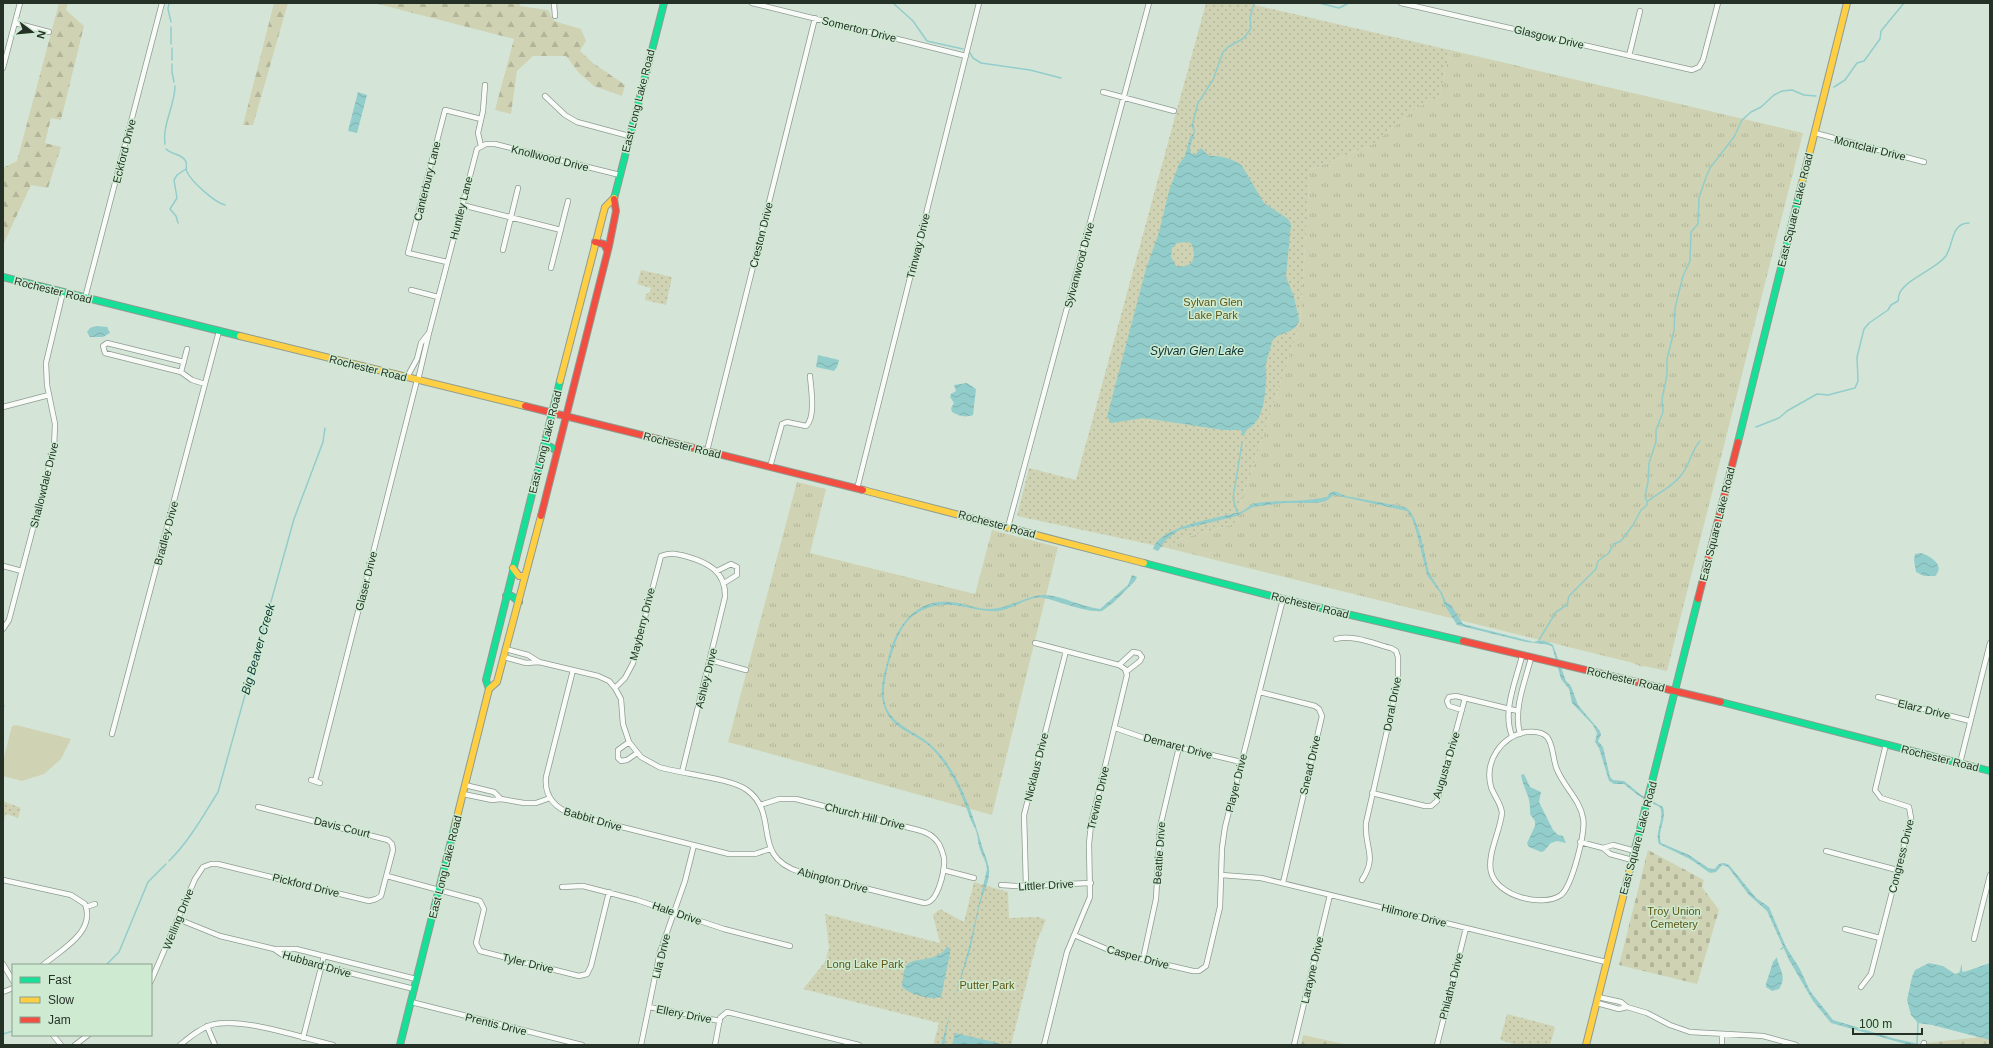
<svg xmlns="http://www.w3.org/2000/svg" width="1993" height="1048" font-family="Arial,sans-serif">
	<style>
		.grass { fill: url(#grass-tufts) }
		.forest { fill: url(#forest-firs) }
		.cemetery { fill: url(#cemetery-stones) }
		.park { fill: url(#park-dots) }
		.pitch { fill: #cfd3b3 }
		.water { fill: url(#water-waves); fill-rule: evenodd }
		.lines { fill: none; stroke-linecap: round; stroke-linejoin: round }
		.stream { stroke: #92cdcb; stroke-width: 1.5 }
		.street-casing { stroke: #8e9b91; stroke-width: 6 }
		.fast-casing { stroke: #8e9b91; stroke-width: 8 }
		.slow-casing { stroke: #8e9b91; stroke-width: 8 }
		.jam-casing { stroke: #8e9b91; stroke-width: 8 }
		.street { stroke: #f9fbf9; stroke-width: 4.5 }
		.fast { stroke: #16e098; stroke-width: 6 }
		.slow { stroke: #ffcf43; stroke-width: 6 }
		.jam { stroke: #f24e42; stroke-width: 6 }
		.labels { text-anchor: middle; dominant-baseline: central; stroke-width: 3; stroke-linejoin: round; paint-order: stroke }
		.street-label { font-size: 11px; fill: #253027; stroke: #ceebd2 }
		.park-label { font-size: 11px; fill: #605612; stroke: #ceebd2 }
		.water-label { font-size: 12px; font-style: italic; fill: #0a3133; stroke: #ceebd2 }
	</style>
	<defs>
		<pattern id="grass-tufts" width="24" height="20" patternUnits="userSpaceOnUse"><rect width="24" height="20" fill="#cfd3b3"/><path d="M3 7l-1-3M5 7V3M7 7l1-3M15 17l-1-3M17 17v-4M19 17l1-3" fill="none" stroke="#b2b59a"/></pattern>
		<pattern id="forest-firs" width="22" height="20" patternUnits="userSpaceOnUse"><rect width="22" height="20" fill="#cfd3b3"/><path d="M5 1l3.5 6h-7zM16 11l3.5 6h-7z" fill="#b2b59a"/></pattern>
		<pattern id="cemetery-stones" width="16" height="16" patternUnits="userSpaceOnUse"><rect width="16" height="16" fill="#cfd3b3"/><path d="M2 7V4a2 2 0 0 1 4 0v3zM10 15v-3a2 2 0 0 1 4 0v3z" fill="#b2b59a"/></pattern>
		<pattern id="park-dots" width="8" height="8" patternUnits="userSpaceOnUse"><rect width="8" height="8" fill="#cfd3b3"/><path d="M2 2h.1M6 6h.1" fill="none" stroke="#b2b59a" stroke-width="1.8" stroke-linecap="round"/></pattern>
		<pattern id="water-waves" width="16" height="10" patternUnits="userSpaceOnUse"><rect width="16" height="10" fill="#92cdcb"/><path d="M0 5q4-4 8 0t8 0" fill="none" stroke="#7eb0ae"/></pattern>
	</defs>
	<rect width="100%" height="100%" fill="#d4e5d7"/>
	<path class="grass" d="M1450,50L1803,133L1667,671L1644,666L1642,667L1633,663L1167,548L1180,539L1234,524L1300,323L1310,170L1373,144L1416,108L1439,97Z
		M797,482L826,489L810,553L975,594L992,530L1058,547L992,815L728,742Z"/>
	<path class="forest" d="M59,3H68L66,10L84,26L61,120L51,118L45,143L61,147L48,188L31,185L3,245V168L17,161Z
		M274,3H288L253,125H243Z
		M374,3H521L520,6L548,10L554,21L581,29L586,41L580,51L593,63L625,85L622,96L594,86L579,73L566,56H533L517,71L511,114L495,110L514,39Z
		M1303,1035L1349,1045H1301Z
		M1990,1036V1045H1931L1925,1043Z"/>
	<path class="cemetery" d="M1648,850L1704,880L1702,887L1719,910L1697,984L1619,965Z"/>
	<path class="park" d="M1206,3H1246L1450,50L1439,97L1416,108L1373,144L1310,170L1300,323L1234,524L1180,539L1167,548L1017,516L1029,468L1076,480Z
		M641,270L672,277L666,305L645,300L646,294L650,292L651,288L637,284Z
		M3,801L21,808L18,818L6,814L3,820Z
		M974,882L1008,892L1009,918L1038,917L1046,920L1037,941L1011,1045H933L939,1023L803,989L825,962L829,948L825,914L940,943L933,915L940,909L964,922Z
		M1507,1014L1553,1026L1555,1028L1550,1045H1517L1500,1040Z"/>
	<path class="pitch" d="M16,725L20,726L71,739L61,759L44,774L22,781L3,776V761L12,726Z"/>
	<path class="water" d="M358,92L367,95L357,133L348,131Z
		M1193,122L1195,132L1190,147L1191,154H1196L1201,148L1209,156C1218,155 1235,159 1242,166L1264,203L1288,219L1291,224L1286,277L1294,297L1299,320C1296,334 1280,331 1273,340C1272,341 1267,360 1266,363C1265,368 1267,373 1266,379C1265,397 1264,422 1246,430L1244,436H1243L1241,430H1223L1144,418L1111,423L1107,417L1146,269L1159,232L1169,191L1179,164L1185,156L1190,137L1194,132L1191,125ZM1186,242L1191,243C1198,257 1193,269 1176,266L1171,257L1172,248L1177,243Z
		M97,326L107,327L110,333L103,337H90L87,332L90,328Z
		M818,355L839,360L837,367L834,371L816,367Z
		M967,383L976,389L973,415C965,418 959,416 952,412L951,408L954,403L950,397L951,394L956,391L954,385Z
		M1334,491L1346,496L1405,507L1410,511L1415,520L1421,537L1429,573L1442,593L1446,602L1451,605L1463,624L1534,642C1541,639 1547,641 1553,645L1566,681L1571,686L1578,705L1600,731L1601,735L1598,741L1603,747L1610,777L1613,780L1624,781L1641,795L1663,807C1667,819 1657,831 1661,843L1689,855L1708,868L1715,869C1718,863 1723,861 1729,865L1756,898L1769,907L1786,947L1800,969L1810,991L1833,1020L1892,1038L1923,1045H1909L1831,1023L1813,1001L1789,960L1767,911L1749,895L1728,867L1722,865L1716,872L1710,873L1690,859L1659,844C1654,832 1665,820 1660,807L1639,796L1624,784H1614L1609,781L1599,748L1595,742L1597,733L1593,725L1572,703L1569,689L1561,679L1552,646L1544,644L1526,642L1457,625L1444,604L1441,594L1427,575L1417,534L1412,518L1407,511L1334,495L1326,501L1317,503H1283L1253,507L1237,516L1179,530L1166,540L1158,551L1153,549C1161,525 1219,518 1240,512C1247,510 1249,504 1256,503C1280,500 1304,502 1327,497L1330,493Z
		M1921,553C1930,556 1946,565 1935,576H1924L1916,572L1914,560L1915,554Z
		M1132,575L1137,577L1135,581L1113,603L1102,611C1085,613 1060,601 1043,598C1031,595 1013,609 999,611C977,613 957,601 935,606C902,613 897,638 888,666C885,680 881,695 887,709C897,728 916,731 931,745C958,769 972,812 982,846C984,853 988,861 989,869C990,881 984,890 981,901C976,918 974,934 970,951C961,981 948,1011 945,1042L944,1045H941L969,947L987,869C986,860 981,854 979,846C978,843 978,838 977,834C976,829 972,823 970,818C962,794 948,762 928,745C915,734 897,730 888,715C877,696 883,678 888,659C895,628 914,598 951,602C964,603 976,609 989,609C1010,609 1028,594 1045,595C1063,596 1082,607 1100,609L1128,585Z
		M1524,774L1530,787L1541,792L1539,802L1553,830L1558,835L1563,836L1566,843L1557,841L1551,843L1544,851L1541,852L1529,847L1527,843L1535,826V821L1530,814C1531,794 1524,792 1521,775Z
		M947,947L950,948V953L941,997C929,1000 911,995 902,987C903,981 903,970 906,966C912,956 936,964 947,947Z
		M1777,957C1778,968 1788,976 1779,989L1772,991L1766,987V984L1773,962Z
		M1929,963L1943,966L1955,974L1959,973L1962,964V971L1964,972L1990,963V1040L1932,1025L1918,1023L1911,1015L1907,1000L1912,977L1915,970Z
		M955,1033L998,1043L1003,1045H952Z"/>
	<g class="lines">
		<path class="stream" d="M169,3L168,9L171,22
			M893,3L913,21L927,41L963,49
			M1319,3L1339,8L1347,4
			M171,27V44
			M172,48V60
			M970,53L973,58L981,63L1030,70L1061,78
			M172,64V72L174,82
			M1834,87L1845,80L1857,63L1864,61L1880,39L1881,31L1904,3
			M1193,122L1198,103L1213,80L1223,52L1228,47L1244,38L1251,28L1250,18L1254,3
			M165,144C162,125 175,105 175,86
			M166,149C171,154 181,154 185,160C188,164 185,168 187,172C192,182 214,202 225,205
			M178,223L176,216L170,209L177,198L174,180L177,175L186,169
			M1756,427L1779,418L1787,411L1817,394L1828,395L1855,388L1858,381L1857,357L1864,329L1869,323L1888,310L1891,305L1898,301C1899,299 1898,297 1899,295C1902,281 1936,269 1945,257C1954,246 1950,223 1969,223
			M1647,502L1645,496L1648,482L1649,463L1656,442V430L1663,412L1662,399L1667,375V359L1674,331L1675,308L1683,276L1690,261L1691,232L1698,224L1699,198L1706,177L1710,168L1734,137L1742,120L1751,112L1761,107L1774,95L1782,91L1792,90L1804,95L1816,96
			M1237,512L1233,498L1242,443
			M1539,640L1556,612L1567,605L1569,596L1596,569L1598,561L1608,554L1614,544L1621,541L1633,525L1641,510L1647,505V502C1660,491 1672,488 1682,474C1690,464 1691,451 1700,441
			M3,704L4,706
			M169,861C190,840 203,816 218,792L294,519L323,442L325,428
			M1781,949L1784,947
			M106,965L119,952L148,882L166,864
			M3,1034L13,1031
			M1917,1044L1918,1023"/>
		<g class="street-casing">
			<path id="street" d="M554,3L555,16
				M752,3L966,56
				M1401,3L1692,70L1699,67L1703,60L1718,3
				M15,23L49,32
				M1629,56L1640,11
				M3,68L20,3
				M1103,92L1174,111
				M545,96L565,115L577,122L629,136
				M1815,133L1924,162
				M481,146L478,133L483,111L485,85
				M462,205L561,230
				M503,250L518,188
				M447,262L408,253L445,110L481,119
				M551,268L568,201
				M411,290L438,297
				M85,298L162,3
				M187,349L181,372L192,380L205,384
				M181,372L105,353L103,346L107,343L184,362
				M407,377L417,359L421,343L428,334
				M418,380L429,333L477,149L486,144H495L620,175
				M3,407L49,395
				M707,451L815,18
				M770,467L782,424L787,422L806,426C816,418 811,388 810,376
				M857,489L979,3
				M1008,527L1149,3
				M3,566L22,571
				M717,571L731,564L737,567V575L724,583
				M3,629L9,620L54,448L55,424L47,385L46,363L63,292
				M1336,639C1352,634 1375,644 1391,648L1396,651L1398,657V682L1366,823C1364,848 1378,856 1362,880
				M1035,643L1119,665L1125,669L1127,675L1091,824L1089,844L1090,897L1067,952L1044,1045
				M506,649L528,655L539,662
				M504,657L526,663L539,662L598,676L609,681L615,688L621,699L623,724L629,742L641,757L659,767C681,774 731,778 747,790C781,815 749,856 800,872L924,903C938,904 945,870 944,858C943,853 941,848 939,844C934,836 927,832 918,830L796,799H779L760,805
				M710,660L746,670
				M1119,665L1133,652L1139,653L1142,657L1140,661L1126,672
				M573,670L546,777C544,797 556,809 574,815L729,854H755L770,849
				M615,688L625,678L633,663L661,556C670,552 677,554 685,556C707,562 726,571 725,597L682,772
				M1260,692L1315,706L1319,709L1322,716L1283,883
				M1878,697L1970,721
				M1462,710L1449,706L1447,701L1449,697L1456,696L1518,711
				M1115,728L1153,741L1241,762
				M1526,732C1555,729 1550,747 1556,767C1562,785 1580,799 1583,818C1586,832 1572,886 1561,895C1542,908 1497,896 1491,872C1487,854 1500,832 1502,813C1501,803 1494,796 1491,787C1484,761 1501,737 1526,732Z
				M112,734L219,331
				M1520,734C1513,709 1525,682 1531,658
				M1512,736C1502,711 1516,681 1522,656
				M629,742L618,750V758L621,761L627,760L637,753
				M1960,763L1990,643
				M311,780L320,783
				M315,781L417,380
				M465,785L494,792L501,799
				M1372,793L1425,806H1431L1437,801L1465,698
				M463,794L492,800L501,799L524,803H536L550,798
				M1580,842L1603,848
				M1826,851L1897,870
				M1632,860L1610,854L1603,848L1613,845L1635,851
				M943,870L974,878
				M1221,875L1261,878L1606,962
				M387,876L480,901L484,909L476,943L480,951L579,976L587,974L591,966L609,892
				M3,880L71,895L85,904C96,932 61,950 43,965
				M1001,885L1016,886L1091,883
				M1026,886L1024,815L1066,651
				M562,887L583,886L637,900L724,929L790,946
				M86,907L95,904
				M178,919L220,936L274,949H296L416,979
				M1845,929L1880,938
				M1074,935L1116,953L1193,971H1199L1206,966L1220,907L1222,848L1225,827L1283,599
				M1974,939L1990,875
				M274,949L284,956L294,959L414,989
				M1143,959L1156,899L1160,827L1179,747
				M3,964L13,981
				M151,981L195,879L203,867L211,864H218L369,901L376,899L381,896L393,850L392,844L388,840L258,807
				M1861,987L1871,974L1911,818L1909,807L1881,798L1875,790L1886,744
				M3,992L13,988
				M1598,997L1621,1002L1627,1007L1647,1013L1670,1025L1690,1032L1763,1036L1796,1045
				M411,1002L582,1045
				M1597,1003L1619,1009L1627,1007
				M649,1007L720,1021
				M207,1026L215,1045
				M53,1035L61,1045
				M303,1038L324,956
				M75,1045L88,1035
				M180,1045C190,1037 199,1029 211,1025C239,1016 302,1038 333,1045
				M641,1045L660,952L685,881L694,845
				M715,1045L720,1018L727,1012L859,1045
				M1294,1045L1330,895
				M1437,1045L1466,928
				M1722,1045V1034
				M1923,1045L1924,1043"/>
		</g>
		<g class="fast-casing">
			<path id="fast" d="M614,199L664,3
				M3,277L240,336
				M1738,442L1799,195
				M543,448L549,446L557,451
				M1144,563L1295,602L1463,641
				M506,596H512L519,602
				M489,689L486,680L560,381
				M1721,702L1990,771
				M1630,869L1698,599
				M400,1045L455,825"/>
		</g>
		<g class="slow-casing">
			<path id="slow" d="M1799,195L1847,3
				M240,336L525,406
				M560,381L605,207L614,198
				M863,490L1144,563
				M513,568L519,576H525
				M455,825L489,689L497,682L541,516
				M1586,1045L1630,869"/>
		</g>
		<g class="jam-casing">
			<path id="jam" d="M595,242L604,244L607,250
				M525,406L863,490
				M541,516L609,246L616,211L614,199
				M1698,599L1738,442
				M1463,641L1721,702"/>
		</g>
		<use href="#street" class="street"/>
		<use href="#fast" class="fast"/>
		<use href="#slow" class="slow"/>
		<use href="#jam" class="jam"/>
	</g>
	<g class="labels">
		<g class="street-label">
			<text transform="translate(859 29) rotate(14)">Somerton Drive</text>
			<text transform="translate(1549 37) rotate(13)">Glasgow Drive</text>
			<text transform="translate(638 101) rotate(-76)">East Long Lake Road</text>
			<text transform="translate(1870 148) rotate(14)">Montclair Drive</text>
			<text transform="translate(124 151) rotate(-76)">Eckford Drive</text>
			<text transform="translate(550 158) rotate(14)">Knollwood Drive</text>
			<text transform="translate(427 181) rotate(-76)">Canterbury Lane</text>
			<text transform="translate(461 208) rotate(-76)">Huntley Lane</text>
			<text transform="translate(1795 210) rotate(-76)">East Square Lake Road</text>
			<text transform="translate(761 235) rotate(-76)">Creston Drive</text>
			<text transform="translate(918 246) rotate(-76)">Trinway Drive</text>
			<text transform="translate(1079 265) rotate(-75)">Sylvanwood Drive</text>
			<text transform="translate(53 290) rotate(14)">Rochester Road</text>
			<text transform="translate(368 368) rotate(14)">Rochester Road</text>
			<text transform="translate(545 442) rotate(-76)">East Long Lake Road</text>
			<text transform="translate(682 445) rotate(14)">Rochester Road</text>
			<text transform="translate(44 485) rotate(-76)">Shallowdale Drive</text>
			<text transform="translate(997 524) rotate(15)">Rochester Road</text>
			<text transform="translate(1717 524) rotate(-76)">East Square Lake Road</text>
			<text transform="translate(166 533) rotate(-75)">Bradley Drive</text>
			<text transform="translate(366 581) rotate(-76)">Glaser Drive</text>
			<text transform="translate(1310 605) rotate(14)">Rochester Road</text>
			<text transform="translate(642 624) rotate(-76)">Mayberry Drive</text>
			<text transform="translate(706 678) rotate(-76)">Ashley Drive</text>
			<text transform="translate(1626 679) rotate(13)">Rochester Road</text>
			<text transform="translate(1392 704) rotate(-79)">Doral Drive</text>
			<text transform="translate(1924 709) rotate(14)">Elarz Drive</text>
			<text transform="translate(1178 746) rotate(15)">Demaret Drive</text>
			<text transform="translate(1940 758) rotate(14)">Rochester Road</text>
			<text transform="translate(1310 765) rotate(-77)">Snead Drive</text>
			<text transform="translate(1446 765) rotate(-73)">Augusta Drive</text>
			<text transform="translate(1036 767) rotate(-76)">Nicklaus Drive</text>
			<text transform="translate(1236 783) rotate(-76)">Player Drive</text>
			<text transform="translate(1098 798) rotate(-77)">Trevino Drive</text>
			<text transform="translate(865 816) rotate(14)">Church Hill Drive</text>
			<text transform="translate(593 819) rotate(16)">Babbit Drive</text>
			<text transform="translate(342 827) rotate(14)">Davis Court</text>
			<text transform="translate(1638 838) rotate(-75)">East Square Lake Road</text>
			<text transform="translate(1159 853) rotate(-86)">Beattie Drive</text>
			<text transform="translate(1901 856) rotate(-76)">Congress Drive</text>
			<text transform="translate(445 867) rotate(-76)">East Long Lake Road</text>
			<text transform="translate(833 880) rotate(15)">Abington Drive</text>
			<text transform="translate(306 885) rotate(14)">Pickford Drive</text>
			<text transform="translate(1046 885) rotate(-3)">Littler Drive</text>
			<text transform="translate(677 913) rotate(19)">Hale Drive</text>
			<text transform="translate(1414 915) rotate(14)">Hilmore Drive</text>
			<text transform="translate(178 919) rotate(-68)">Welling Drive</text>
			<text transform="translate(661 956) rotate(-76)">Lila Drive</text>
			<text transform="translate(1138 957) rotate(15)">Casper Drive</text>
			<text transform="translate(528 963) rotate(14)">Tyler Drive</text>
			<text transform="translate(317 964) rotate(16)">Hubbard Drive</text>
			<text transform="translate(1312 970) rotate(-77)">Larayne Drive</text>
			<text transform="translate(1451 986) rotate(-76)">Philatha Drive</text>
			<text transform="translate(684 1014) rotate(11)">Ellery Drive</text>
			<text transform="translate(496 1024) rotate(14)">Prentis Drive</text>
		</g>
		<g class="park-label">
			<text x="1213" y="302">Sylvan Glen<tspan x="1213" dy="13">Lake Park</tspan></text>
			<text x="1674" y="911">Troy Union<tspan x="1674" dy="13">Cemetery</tspan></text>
			<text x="865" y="964">Long Lake Park</text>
			<text x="987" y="985">Putter Park</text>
		</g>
		<g class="water-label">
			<text x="1197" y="351">Sylvan Glen Lake</text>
			<text transform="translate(258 649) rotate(-74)">Big Beaver Creek</text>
		</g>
	</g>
	<rect width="1993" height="1048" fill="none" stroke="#253027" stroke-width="8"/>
	<rect x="12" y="964" width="140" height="72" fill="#ceebd2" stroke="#8aa08e"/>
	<rect x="20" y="977" width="20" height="6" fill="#16e098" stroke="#8aa08e"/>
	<text x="48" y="984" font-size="12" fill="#253027">Fast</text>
	<rect x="20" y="997" width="20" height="6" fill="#ffcf43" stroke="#8aa08e"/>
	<text x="48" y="1004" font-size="12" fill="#253027">Slow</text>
	<rect x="20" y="1017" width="20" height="6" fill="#f24e42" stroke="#8aa08e"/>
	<text x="48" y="1024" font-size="12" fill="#253027">Jam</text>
	<g transform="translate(32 32) rotate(106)" stroke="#ceebd2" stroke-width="3" paint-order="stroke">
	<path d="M0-3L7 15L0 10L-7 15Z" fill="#253027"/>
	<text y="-6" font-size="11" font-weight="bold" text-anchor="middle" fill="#253027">N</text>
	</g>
	<path d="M1853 1028v6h69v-6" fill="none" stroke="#253027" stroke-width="2"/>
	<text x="1859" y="1028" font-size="12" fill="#253027" stroke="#ceebd2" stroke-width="3" paint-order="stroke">100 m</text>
</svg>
